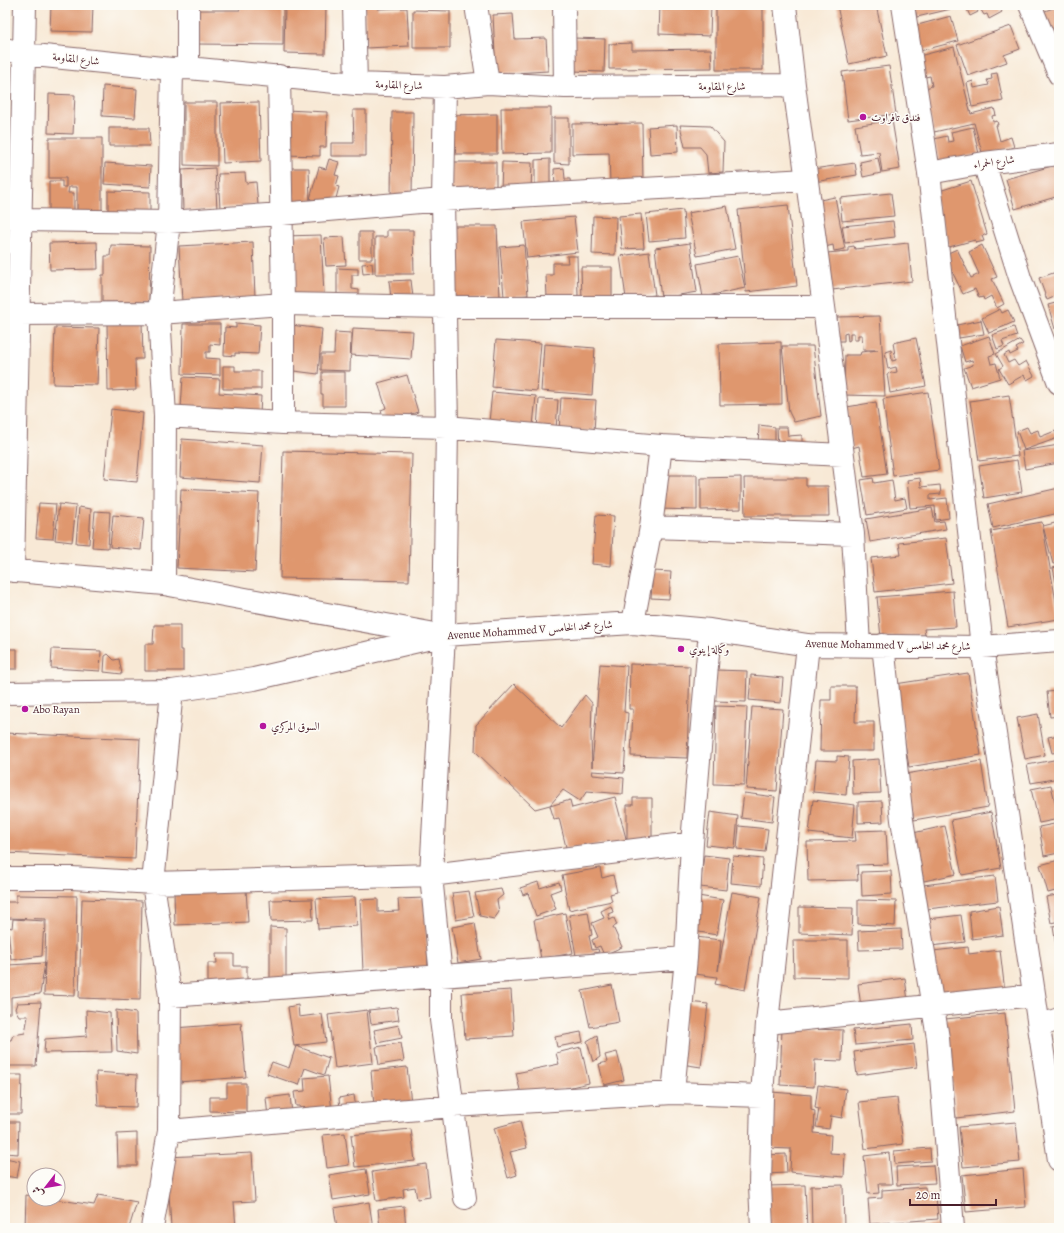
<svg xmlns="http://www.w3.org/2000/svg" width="1064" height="1233" font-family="Alegreya,Amiri,serif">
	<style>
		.building { fill: #df976e }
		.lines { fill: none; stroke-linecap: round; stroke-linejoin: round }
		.minor-casing { stroke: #876667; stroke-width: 24 }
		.minor { stroke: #fff; stroke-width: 22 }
		.poi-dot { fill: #b5179e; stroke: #fdfcf7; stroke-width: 1.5 }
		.labels { text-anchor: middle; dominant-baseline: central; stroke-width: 3; stroke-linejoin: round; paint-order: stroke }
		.street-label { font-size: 11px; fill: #4a1f2b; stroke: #fdfcf7 }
		.poi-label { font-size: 11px; fill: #4a1f2b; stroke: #fdfcf7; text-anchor: start }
	</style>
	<rect width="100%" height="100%" fill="#fdfcf7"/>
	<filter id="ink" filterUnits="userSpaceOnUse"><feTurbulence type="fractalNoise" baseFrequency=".025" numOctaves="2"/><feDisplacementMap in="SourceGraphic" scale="8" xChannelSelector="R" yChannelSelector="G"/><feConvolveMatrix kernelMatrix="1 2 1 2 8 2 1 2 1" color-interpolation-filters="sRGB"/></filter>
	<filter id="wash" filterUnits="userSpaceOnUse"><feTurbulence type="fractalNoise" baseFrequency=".012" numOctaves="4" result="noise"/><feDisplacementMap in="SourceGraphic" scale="16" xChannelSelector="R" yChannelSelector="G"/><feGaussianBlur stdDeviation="0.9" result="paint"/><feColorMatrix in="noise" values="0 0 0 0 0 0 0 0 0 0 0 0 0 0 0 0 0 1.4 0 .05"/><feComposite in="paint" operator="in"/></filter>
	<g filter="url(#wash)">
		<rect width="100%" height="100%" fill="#f8e9d6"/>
		<g id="blocks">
			<path class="building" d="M5,5H9L8,19L5,18Z
				M51,5H93L92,32L50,31Z
				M285,5H326L325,54L284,53Z
				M364,5H378V9L407,8L409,46L366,48Z
				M660,5H711L710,36L659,34Z
				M837,5H876L887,56L849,64Z
				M914,5H950L951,9L917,17Z
				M965,5H975L978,12L970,16Z
				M978,5H998L1002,12L989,19L987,14L984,15Z
				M240,6H283V45L198,44V10H240Z
				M1059,6V45L1055,47L1042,12Z
				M716,8H763V70H716Z
				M413,10L450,11V48H413Z
				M513,14L515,39L546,38L548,71L496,74L493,15Z
				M951,16L958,41L920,51L914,26Z
				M1011,26L1020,49L1004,55L1007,62L968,76L957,45Z
				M573,38L605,39L604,72L572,71Z
				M632,43V50L711,49L712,68L609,69V44Z
				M954,47L971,114L994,108L996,115L992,116L993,122L997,121L998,125H996L1000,141L1011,137L1014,147L983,156L974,123L934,132L923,89L932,86L930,76L925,77L919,56Z
				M889,66L896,114L848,120L842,72Z
				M997,73L1003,101L972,107L967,83L973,81L974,88L989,85L987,80L992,79L991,74Z
				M103,86L137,89L135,118L102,116Z
				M49,94L75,95L73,134L48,133Z
				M184,102H217V166L184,165Z
				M259,102L261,161L223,163L221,103Z
				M501,108H551V153L502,154Z
				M286,110L327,112L326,147H320V156L285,155Z
				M353,110H366V156H331V143H354Z
				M392,112H413L412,199L391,198Z
				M497,114V154H450V115Z
				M554,118H569V164L554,163Z
				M892,120L900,169L882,172L879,152L860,154L855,126Z
				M642,123L643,182L610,183L609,153L572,154V124Z
				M677,125L678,152L650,154L648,127Z
				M680,125L710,126L724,142L723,172L708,173L706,154L700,147H685Z
				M5,127L9,128L8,165H5Z
				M973,127L979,154L939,162L934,139L947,136L948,142L953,141L951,132Z
				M109,128H149L150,146H109Z
				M49,138H102V216L77,215V187H69L68,193H74V216H49V181H62V187H66V178H49Z
				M878,158L881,173L863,177L860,162Z
				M329,159L339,162L335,175L339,176L336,186L339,187L334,206L310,199L319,167L326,169Z
				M550,159V188H535V160Z
				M450,162H496V192H450Z
				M502,162L532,163L531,190H501Z
				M105,163L151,166L150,187L104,184Z
				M855,163L857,175L814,182L813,169Z
				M1059,164V196L1015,209L1006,179Z
				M215,168L217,210L183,211L182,170Z
				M285,168H309L310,203L286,204Z
				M564,168L565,179H570L571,188H555L554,169Z
				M245,173L246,183L256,182L258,205L220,208L218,174Z
				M971,181L987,234L982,236L984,241L976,243L975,240L949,247L933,193Z
				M108,191L150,192V216H108Z
				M891,193L894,216L842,221L840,198Z
				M835,197L845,249L834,251L833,245L825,247L815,201Z
				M788,205L797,286L746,292L738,210Z
				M727,206L735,249L697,256L688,213Z
				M683,210L685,238L649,241L646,214Z
				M641,214L644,248L622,249L619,216Z
				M593,216L616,217L615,255L592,254Z
				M574,217L578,252L527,258L523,222Z
				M893,221L895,237L845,243L842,226Z
				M449,226H497L500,298L452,299Z
				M387,230H413L414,274H375V237H387Z
				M359,232H372V259H359Z
				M5,235L13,236L12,296H5Z
				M321,235L324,295L287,296L284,236Z
				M344,237L346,265L326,266L324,238Z
				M97,242L98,269L50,270L49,243Z
				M253,242L255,298L182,302L179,246Z
				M690,243L697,292L661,298L655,248Z
				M908,243L912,281L832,290L827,253L848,251V247L854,246L855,249Z
				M111,245L150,246L149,302H102V275H105V256H110Z
				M524,245L528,295L504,297L500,247Z
				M982,245L997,277L992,279L1004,304L997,308L991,296L984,300L983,297L979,298L975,289L963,294L944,255L957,249L971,278L979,274L969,252Z
				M649,252L655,295L626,298L620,256Z
				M567,256H577L578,297H547L546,275H553V263H568Z
				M738,256L745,288L703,297L697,264Z
				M372,263L373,273L363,274L362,264Z
				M581,267H612V299H582Z
				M337,268L358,269V275H352V289L359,290V296L337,295Z
				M1059,271V295L1047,300L1039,278Z
				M411,280L413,297L391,298L389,281Z
				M1059,302V328L1055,329L1048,305Z
				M1000,309L1002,313L1008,310L1014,322L989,333L982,318Z
				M880,316L885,396L844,395L845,355H860L861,352L878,350H863L862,335H858V340H854V333H850V340L848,341L847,333L844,334V341H838L837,317Z
				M981,320L984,334L959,338L957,325Z
				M107,321H142L143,359H135L136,390L108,391Z
				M236,323L260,325L258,354L235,353V356L224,355L225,327L236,328Z
				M183,324H220V345L210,344V352H206V358L220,359V375L182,374Z
				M291,325L322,329L318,374L286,370Z
				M55,327L99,328L97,385L53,384Z
				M1014,327L1017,336L1002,341L1004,346L997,349L992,335Z
				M353,328L413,331L411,359L351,355Z
				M335,332L351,333L350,371L321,370V354H334Z
				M989,336L995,354L989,356L991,364L996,363L1000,378L971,387L964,368L973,365L972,360L965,362L960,346Z
				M916,338L926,386L890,393L887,374L897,372L896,367L888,369L885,352L891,350L892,361L896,360L893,343Z
				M496,340L541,343L537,391L492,387Z
				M1020,340L1023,344L1016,348L1018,351L1010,355L1009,352L1004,355L1008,363L1014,360L1018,366L1026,361L1034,376L1027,380L1024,375L1008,384L999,369L1003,366L996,354Z
				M781,342L782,404L720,405L719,344Z
				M544,344L595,348L592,395L541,391Z
				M782,346H813L821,416L794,422L789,412Z
				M223,366H235V371H261V389H223Z
				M322,372H345V406H323V394H321V381H322Z
				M407,375L418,412L385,422L381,410L386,408L378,383Z
				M183,377L220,379L219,393L261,396L260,414L181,408Z
				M492,392L536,396L533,426L489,422Z
				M928,392L939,470L893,476L883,399Z
				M1009,395L1018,456L979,461L970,401Z
				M561,398L596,400L594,431L559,430Z
				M539,399L558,400L556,430L537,429Z
				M876,402L887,474L864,477L859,446L852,448L847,407Z
				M111,409L143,413L137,482L104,479Z
				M759,425L775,427V447H758Z
				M777,427H787L788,436L802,435V446L778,447Z
				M1027,427L1030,433L1038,430L1040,437L1055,431L1058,438L1024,450L1017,431Z
				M182,439L263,445L260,483L180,477Z
				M1059,445V463L1025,469L1022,451Z
				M283,451L412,454L409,581L280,578Z
				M1017,460L1022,492L984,498L979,466Z
				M659,475H697V510L659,509Z
				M741,477V509L701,510V478Z
				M744,478H806V486H828L829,516H745Z
				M873,478L874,483L892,480L895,500L905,498L907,508L867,515L861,480Z
				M920,478L921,487L940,485L941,494L930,495V500L947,498L949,518L936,520L935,506L910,508L907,480Z
				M1059,488V513L993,528L988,504Z
				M181,489L259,493L255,572L177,568Z
				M39,503L56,504L53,539L36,538Z
				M59,504L76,506L72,542L55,540Z
				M79,507L91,509L89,544L76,543Z
				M932,508L935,522L944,521L946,529L870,542L866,519Z
				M95,511L110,512L108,548L92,547Z
				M113,515L144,518L141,550L110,547Z
				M596,515L614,516L611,566L592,564Z
				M1042,522L1059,619L1008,627L991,531Z
				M1059,522V563L1053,564L1043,526Z
				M946,538L952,583L875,592L871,558L901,555L899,543Z
				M1059,566V593H1058L1053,568Z
				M653,571L671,572L669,599L651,598Z
				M953,591L956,627L924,629L925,635L881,638L877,597Z
				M154,625H180V650H183V671H145V644H153Z
				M5,649H17V669H5Z
				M52,649L101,651L100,671L51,668Z
				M108,654L114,660L119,659L122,674L104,672L105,656Z
				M600,664L627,666L624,712L628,713L624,773L592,771L593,775L624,778L623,794L587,791L580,801L563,790L550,805L535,809L475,751L476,725L514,684L561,728L585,695L592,703L591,736L592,767Z
				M630,664L690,666L687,758L631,756L633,709H629Z
				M716,670L747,671L746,702L715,701Z
				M968,673L981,755L909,767L895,684Z
				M751,675L783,678L781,703L749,700Z
				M831,686H856L855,722H874V751H820L821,700H831Z
				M1059,691V716L1050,717L1047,692Z
				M716,706L747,707L744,785L714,784Z
				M752,707L783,709L777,791L746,789Z
				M1038,714L1045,755L1025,759L1017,718Z
				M5,733L140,739L135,859L5,853Z
				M1059,735V752L1052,753L1048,737Z
				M837,756L849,757L846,795L813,792L816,760L837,761Z
				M879,759L881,793L853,794L852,761Z
				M1059,759V778L1031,783L1027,765Z
				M981,761L988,807L914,820L906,774Z
				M1051,785L1059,819L1039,823L1031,789Z
				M744,793L775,797L772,822L741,818Z
				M615,797L627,842L559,849L566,847L559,818L554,819L550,806L570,800L572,808Z
				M633,798H652V843H627V805H633Z
				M813,800L855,805L852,838L809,833Z
				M882,801L883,822L858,823V802Z
				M710,812L738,816L735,848L706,845Z
				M991,812L1001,868L962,875L951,820Z
				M1059,823V853L1044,856L1039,827Z
				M739,826L768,829L765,852L737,849Z
				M945,826L956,874L924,881L913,833Z
				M886,830L888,864L857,865L858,880L808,881L807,842L856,841L855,831Z
				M704,855L729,858L726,890L700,887Z
				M733,856L763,859L761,886L731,883Z
				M1059,860V890L1048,893L1040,865Z
				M600,868L602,878L613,875L617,892L610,894L612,901L569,910L562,875Z
				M891,871L892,894L862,896L861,872Z
				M995,876L998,901L927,909L923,885Z
				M538,882L540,888L559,882L561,889L550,893L556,909L536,916L528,893L523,895L520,888Z
				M246,889L248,922L175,925L174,892Z
				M501,889L503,895L497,900L499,912L494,919L480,916L475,893Z
				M469,891L474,917L456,920L452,893Z
				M732,892L761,897L745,990L715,984L717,977L688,973L696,937L721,940L718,971Z
				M16,895L77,896L75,996L44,995L46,919L5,918V902H16Z
				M1057,895L1059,901V921L1051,923L1046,897Z
				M698,896L723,900L717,935L693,931Z
				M355,897L357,926L318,929L316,899Z
				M425,898L428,968L363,971L360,900L378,899V912L399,911L398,899Z
				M82,899L142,901L140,1000L79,998Z
				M312,899L313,920L271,921L270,900Z
				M858,900L896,901L895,926L858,924Z
				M611,906L613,912L608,914L610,920L614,918L617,925L613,927L622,947L604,955L600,946L595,948L592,940L598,937L592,923L604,918L601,911Z
				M999,906L1003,935L972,939L969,911Z
				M799,907L853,908L852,935L799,933Z
				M588,912L592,935L589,936L592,950L598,949L599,952L576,956L569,915Z
				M565,913L573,953L541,959L534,920Z
				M961,915L965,942L931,946L928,919Z
				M13,919L44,921L42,956L11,960L8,927L12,928Z
				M475,923L481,959L458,963L452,927Z
				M1059,925V953H1057L1053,926Z
				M270,927L286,928V982H270Z
				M901,929L902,949L859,950L858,931Z
				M793,940H848V978L794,977Z
				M5,945H6L8,965L45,963L40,994L11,997V1013H5Z
				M968,947L969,954L1000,950L1005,992L939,1000L933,951Z
				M216,954H234V966H247V987H208V963H217Z
				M905,978L908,1001L861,1007L858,984Z
				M612,985L619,1022L590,1027L582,991Z
				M511,990L514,1036L465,1039L462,993Z
				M41,1002L36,1066H5V1040H11L13,1035L25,1033L28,1016H19L15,1009L17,1003Z
				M687,1002L708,1004L701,1067L681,1064Z
				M298,1005L299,1017L322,1014L326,1042L294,1046L288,1007Z
				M397,1007L399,1020L371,1024L369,1010Z
				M86,1010L110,1013L112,1052L44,1053L45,1039L87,1036Z
				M116,1010L136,1013L137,1054L117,1051Z
				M367,1010L373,1063L335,1068L328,1015Z
				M1005,1013L1015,1111L956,1118L945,1019Z
				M241,1023L246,1077L178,1082L174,1028Z
				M912,1024L913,1040L855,1045L853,1030Z
				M399,1025L402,1038L377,1043L374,1030Z
				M782,1028L843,1030L842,1061L815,1060L814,1087L780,1085Z
				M581,1032L583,1042L557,1047L555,1037Z
				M597,1035L600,1057L593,1062L587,1041Z
				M401,1043L404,1061L379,1065L376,1047Z
				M914,1044L917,1067L857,1075L854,1052Z
				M296,1046L329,1058L324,1075L305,1068L299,1085L267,1074L272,1062L289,1068Z
				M581,1047L589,1083L522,1098L516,1073L559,1064L556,1053Z
				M617,1052L624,1080L604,1085L599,1064L607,1062L605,1055Z
				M407,1067L411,1103L374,1106L371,1071Z
				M96,1072L137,1075L136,1107L98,1106Z
				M5,1075H22L21,1114H5Z
				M328,1076L332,1111L301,1114L300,1106H296L294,1092L305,1091L304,1078Z
				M227,1083H246V1112L210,1111V1097H227Z
				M818,1085L846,1089L842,1118L831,1116L829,1129L816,1127L819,1109L815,1108Z
				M771,1092L811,1095V1110L815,1111L814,1133L831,1135L830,1153L845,1154L844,1177L790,1172L791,1149L767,1148Z
				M290,1095L292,1114L268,1117L266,1098Z
				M354,1095L356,1109L340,1111L339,1098Z
				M897,1098L903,1144L865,1149L859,1102Z
				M520,1121L527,1148L510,1152L517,1175L508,1178L494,1128Z
				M5,1122H19L18,1154L5,1153Z
				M1016,1122L1020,1162L963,1167L959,1127Z
				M411,1129L415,1161L355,1167L351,1135Z
				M137,1133V1166H118L117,1134Z
				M345,1133L349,1165L327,1168L323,1135Z
				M930,1148L931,1161L895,1164L894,1151Z
				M252,1153L255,1201L234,1202L236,1228H171L167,1157Z
				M889,1153L892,1184H878L879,1193L868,1194L864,1156Z
				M786,1154L787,1173L766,1174L765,1155Z
				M5,1158L20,1161L17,1178L5,1176Z
				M426,1164L430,1197L417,1199L415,1187L403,1189L404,1197L376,1201L372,1172Z
				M933,1165L935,1183L897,1185L896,1167Z
				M366,1169L370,1194L333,1200L329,1175Z
				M1023,1169L1026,1207L966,1212L962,1175Z
				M805,1185L807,1228H769L767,1186Z
				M843,1185L844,1228H812L811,1186Z
				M925,1187L926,1195H936L938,1219L870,1224L868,1199L882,1198V1190Z
				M26,1195L34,1196V1199H53L94,1205L98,1195L137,1202L129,1228H25Z
				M369,1202L373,1228H337L334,1208Z
				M404,1206L406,1228H380L378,1209Z
				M940,1224V1228H877V1227Z"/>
		</g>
	</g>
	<g filter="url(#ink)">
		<use href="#blocks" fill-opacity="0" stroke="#876667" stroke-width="1"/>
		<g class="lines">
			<g class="minor-casing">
				<path id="minor" d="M354,5L356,84
					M476,5L488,83
					M564,5L565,87
					M785,5L794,85L824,307L853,534L859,646
					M903,5L929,173L982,647L1059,1160
					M1030,5L1059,74
					M5,49L24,54L172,69L188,68L356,84L445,87L488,83L565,87L794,85
					M188,68V5
					M279,76L283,304V423
					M445,87L443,200L447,427L444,635L431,875L441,976V1020L465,1198
					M984,163L1020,278L1059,383
					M929,173L984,163L1059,154
					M5,218L20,220L169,222L281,214L443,200L807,180
					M5,313L18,314L159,313L283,304L446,307H824
					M165,416L283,423L447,427L661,446L843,455
					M651,527L853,534
					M5,570L164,584L435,634
					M13,571L25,5
					M164,584L165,416L159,313L169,222L172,69
					M633,623L651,527L661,446
					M883,645L902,820L938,1038L953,1228
					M5,693L172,691L254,679L444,635L633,623L710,630L808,645L982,647L1059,641
					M5,878H72L153,883L431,875L692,843
					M170,996L686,958
					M767,1023L1034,995
					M1039,1026L1059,1019
					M673,1093L686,958L692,843L710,630
					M169,1131L453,1106L673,1093L762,1096
					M152,1228L169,1131L170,996L153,883L172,691
					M762,1228L760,1185L762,1096L767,1023L808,645"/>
			</g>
			<use href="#minor" class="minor"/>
		</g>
	</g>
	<g class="poi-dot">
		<circle cx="863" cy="117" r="4"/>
		<circle cx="681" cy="649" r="4"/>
		<circle cx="25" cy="709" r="4"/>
		<circle cx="263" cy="726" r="4"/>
	</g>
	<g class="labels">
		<g class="street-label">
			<text transform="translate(76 59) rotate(6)">شارع المقاومة</text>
			<text transform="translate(399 85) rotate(2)">شارع المقاومة</text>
			<text x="722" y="86">شارع المقاومة</text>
			<text transform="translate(994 162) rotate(-8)">شارع الحمراء</text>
			<text transform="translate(530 630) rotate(-4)">Avenue Mohammed V شارع محمد الخامس</text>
			<text transform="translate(888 645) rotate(1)">Avenue Mohammed V شارع محمد الخامس</text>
		</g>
		<g class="poi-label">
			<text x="871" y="117">فندق تافراوت</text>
			<text x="689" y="649">وكالة إينوي</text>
			<text x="33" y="709">Abo Rayan</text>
			<text x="271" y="726">السوق المركزي</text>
		</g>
	</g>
	<rect width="1064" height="1233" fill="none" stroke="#fdfcf7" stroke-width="20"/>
	<g transform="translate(46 1187) rotate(239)"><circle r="19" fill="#fdfcf7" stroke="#b5a4a5"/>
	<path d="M0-3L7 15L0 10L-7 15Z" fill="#b5179e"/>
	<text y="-6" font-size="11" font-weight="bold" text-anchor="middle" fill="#4a1f2b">ش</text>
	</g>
	<path d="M910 1199v6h86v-6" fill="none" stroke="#4a1f2b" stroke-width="2"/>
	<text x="916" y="1199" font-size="12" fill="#4a1f2b" stroke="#fdfcf7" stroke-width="3" paint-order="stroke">20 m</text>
</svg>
